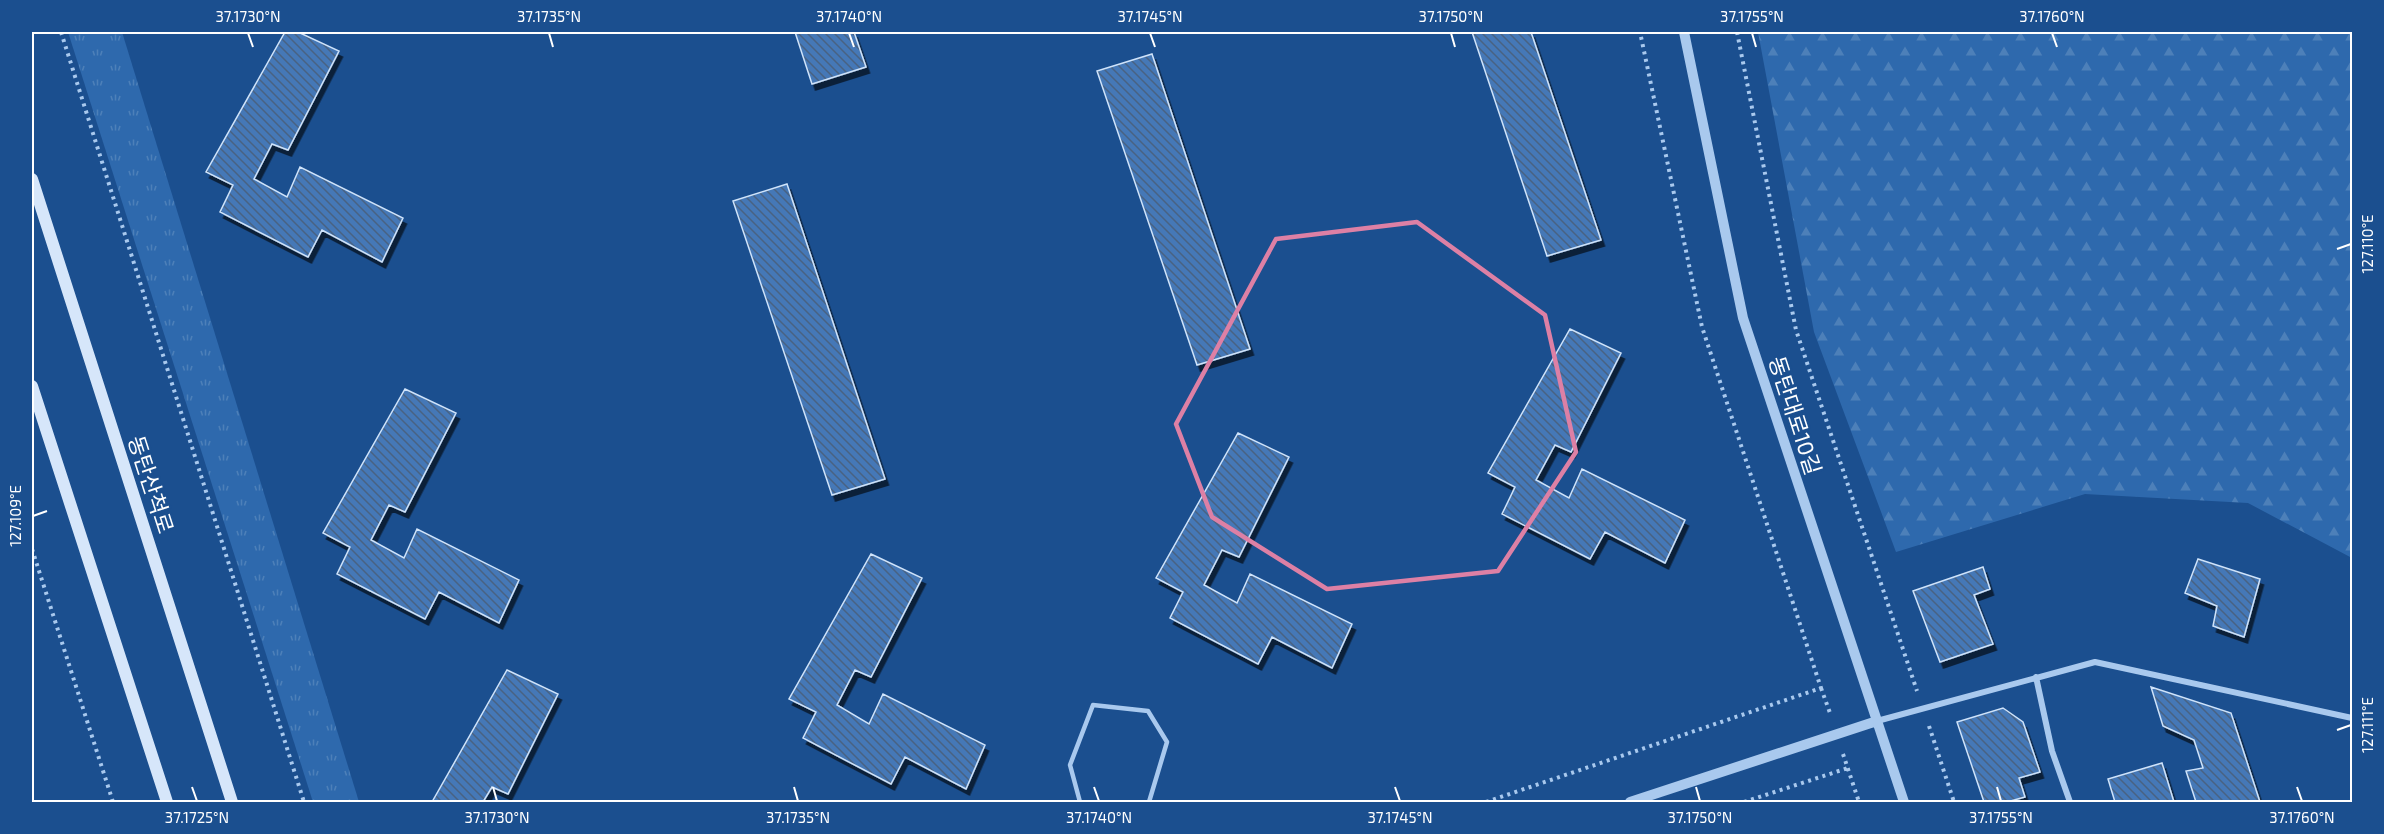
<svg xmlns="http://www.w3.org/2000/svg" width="2384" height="834" font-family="'Exo 2','Noto Sans KR',sans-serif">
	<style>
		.grass { fill: url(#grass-tufts) }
		.forest { fill: url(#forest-firs) }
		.building { fill: url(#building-back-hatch); stroke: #cfe3fa; stroke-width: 1.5; filter: url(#shadow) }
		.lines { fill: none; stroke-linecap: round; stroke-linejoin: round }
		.path { stroke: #a9c9ee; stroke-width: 4; stroke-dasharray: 3 4.5; stroke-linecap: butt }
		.service { stroke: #a9c9ee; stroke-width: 4.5 }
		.minor { stroke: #a9c9ee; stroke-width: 6 }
		.tertiary { stroke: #a9c9ee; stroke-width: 10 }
		.secondary { stroke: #d6e6fa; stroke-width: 12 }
		.marked { fill: none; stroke: #dd80a5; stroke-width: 4.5; stroke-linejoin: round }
		.ticks { fill: none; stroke: #fff; stroke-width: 2 }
		.labels { text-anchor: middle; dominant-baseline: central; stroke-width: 4.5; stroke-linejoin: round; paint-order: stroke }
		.street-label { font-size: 22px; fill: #fff; stroke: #1b4f8f }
		.neatline { fill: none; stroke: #fff; stroke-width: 2 }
		.ticks-label { font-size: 15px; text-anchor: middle; fill: #fff }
	</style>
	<defs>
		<pattern id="grass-tufts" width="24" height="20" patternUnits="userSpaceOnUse" patternTransform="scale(1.5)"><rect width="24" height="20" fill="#2e69ad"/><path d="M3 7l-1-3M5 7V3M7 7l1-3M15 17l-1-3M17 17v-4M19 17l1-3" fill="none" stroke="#4d80b9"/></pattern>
		<pattern id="forest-firs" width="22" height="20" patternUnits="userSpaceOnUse" patternTransform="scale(1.5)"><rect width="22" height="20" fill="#2e69ad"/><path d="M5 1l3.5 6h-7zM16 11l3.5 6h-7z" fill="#4d80b9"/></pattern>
		<pattern id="building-back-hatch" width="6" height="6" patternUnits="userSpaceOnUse" patternTransform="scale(1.5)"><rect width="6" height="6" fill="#4478b7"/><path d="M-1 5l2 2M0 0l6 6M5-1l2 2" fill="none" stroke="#486282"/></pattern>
		<filter id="shadow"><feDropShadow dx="3.5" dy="6" stdDeviation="0" flood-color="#0009"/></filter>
	</defs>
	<rect width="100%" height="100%" fill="#1b4f8f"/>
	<path class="grass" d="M68,32H122L359,802H313Z"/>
	<path class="forest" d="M1758,32H2352V558L2248,503L2085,494L1896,552L1814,332Z"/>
	<path class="building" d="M285,32H298L339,51L288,150L272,144L254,179L287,197L300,167L403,218L382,262L322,230L308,257L220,212L233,185L206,172Z
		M795,32H854L866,67L812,84Z
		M1472,32H1531L1601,240L1547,256Z
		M1152,54L1250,349L1197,365L1097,71Z
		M787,184L885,479L832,495L733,201Z
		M1570,329L1621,353L1571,452L1555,445L1536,480L1569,498L1582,469L1685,520L1665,563L1605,532L1590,559L1502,514L1515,487L1488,473Z
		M405,389L456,413L405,512L389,505L371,540L404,558L417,529L519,580L499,623L439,592L425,619L337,574L350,547L323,533Z
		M1238,433L1289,457L1239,557L1222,550L1204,585L1237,603L1250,574L1352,624L1332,668L1272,637L1258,664L1170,618L1183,592L1156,578Z
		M871,554L922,578L871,677L855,670L837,705L869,724L883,694L985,745L966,789L905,757L891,784L803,738L816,712L789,699Z
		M2198,559L2260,579L2244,637L2213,626L2217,606L2185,593Z
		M1983,567L1990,589L1974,595L1993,644L1940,662L1913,591Z
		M507,670L558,694L508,794L492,787L483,802H432Z
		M2151,687L2231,713L2260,802H2196L2186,771L2203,768L2194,740L2163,726Z
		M2003,708L2023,722L2040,772L2019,778L2025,797L2007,802H1984L1957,722Z
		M2162,763L2174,802H2115L2108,779Z"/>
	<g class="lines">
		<path class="path" d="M61,32L304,802
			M1737,32L1796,330L1917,691
			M32,549L113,802
			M1821,688L1830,713
			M1929,726L1954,802
			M1843,754L1859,802
			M1486,802L1821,688L1702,327L1640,32
			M1744,802L1848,768"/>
		<path class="service" d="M1080,802L1070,765L1093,705L1148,711L1167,742L1149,802"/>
		<path class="minor" d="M2036,677L2052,751L2070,802
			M1877,721L2095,662L2352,718"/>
		<path class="tertiary" d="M1684,32L1743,318L1904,802
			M1630,802L1877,721"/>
		<path class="secondary" d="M32,179L232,802
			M32,386L167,802"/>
	</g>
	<path class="marked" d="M1417,222L1545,315L1576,452L1498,571L1327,589L1212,517L1176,424L1276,239Z"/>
	<path class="ticks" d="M248,33L253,47M549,33L553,47M849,33L854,47M1150,33L1155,47M1451,33L1455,47M1752,33L1756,47M2052,33L2057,47M2337,249L2351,244M33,516L47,511M2337,730L2351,725M192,787L197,801M493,787L497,801M794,787L798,801M1094,787L1099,801M1395,787L1400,801M1696,787L1700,801M1997,787L2001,801M2297,787L2302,801"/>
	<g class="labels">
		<g class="street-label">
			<text transform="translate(1796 415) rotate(72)">동탄대로10길</text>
			<text transform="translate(152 484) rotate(72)">동탄산척로</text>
		</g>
	</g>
	<rect width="2384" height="834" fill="none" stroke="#1b4f8f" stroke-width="66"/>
	<rect x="33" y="33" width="2318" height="768" class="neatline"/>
	<g class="ticks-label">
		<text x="248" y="22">37.1730°N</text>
		<text x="549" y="22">37.1735°N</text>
		<text x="849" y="22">37.1740°N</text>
		<text x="1150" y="22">37.1745°N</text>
		<text x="1451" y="22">37.1750°N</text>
		<text x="1752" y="22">37.1755°N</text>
		<text x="2052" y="22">37.1760°N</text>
		<text transform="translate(2368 244) rotate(-90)" y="5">127.110°E</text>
		<text transform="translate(16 516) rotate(-90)" y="5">127.109°E</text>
		<text transform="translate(2368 725) rotate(-90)" y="5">127.111°E</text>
		<text x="197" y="823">37.1725°N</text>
		<text x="497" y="823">37.1730°N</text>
		<text x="798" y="823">37.1735°N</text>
		<text x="1099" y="823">37.1740°N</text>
		<text x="1400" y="823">37.1745°N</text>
		<text x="1700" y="823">37.1750°N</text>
		<text x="2001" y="823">37.1755°N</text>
		<text x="2302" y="823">37.1760°N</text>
	</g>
</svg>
